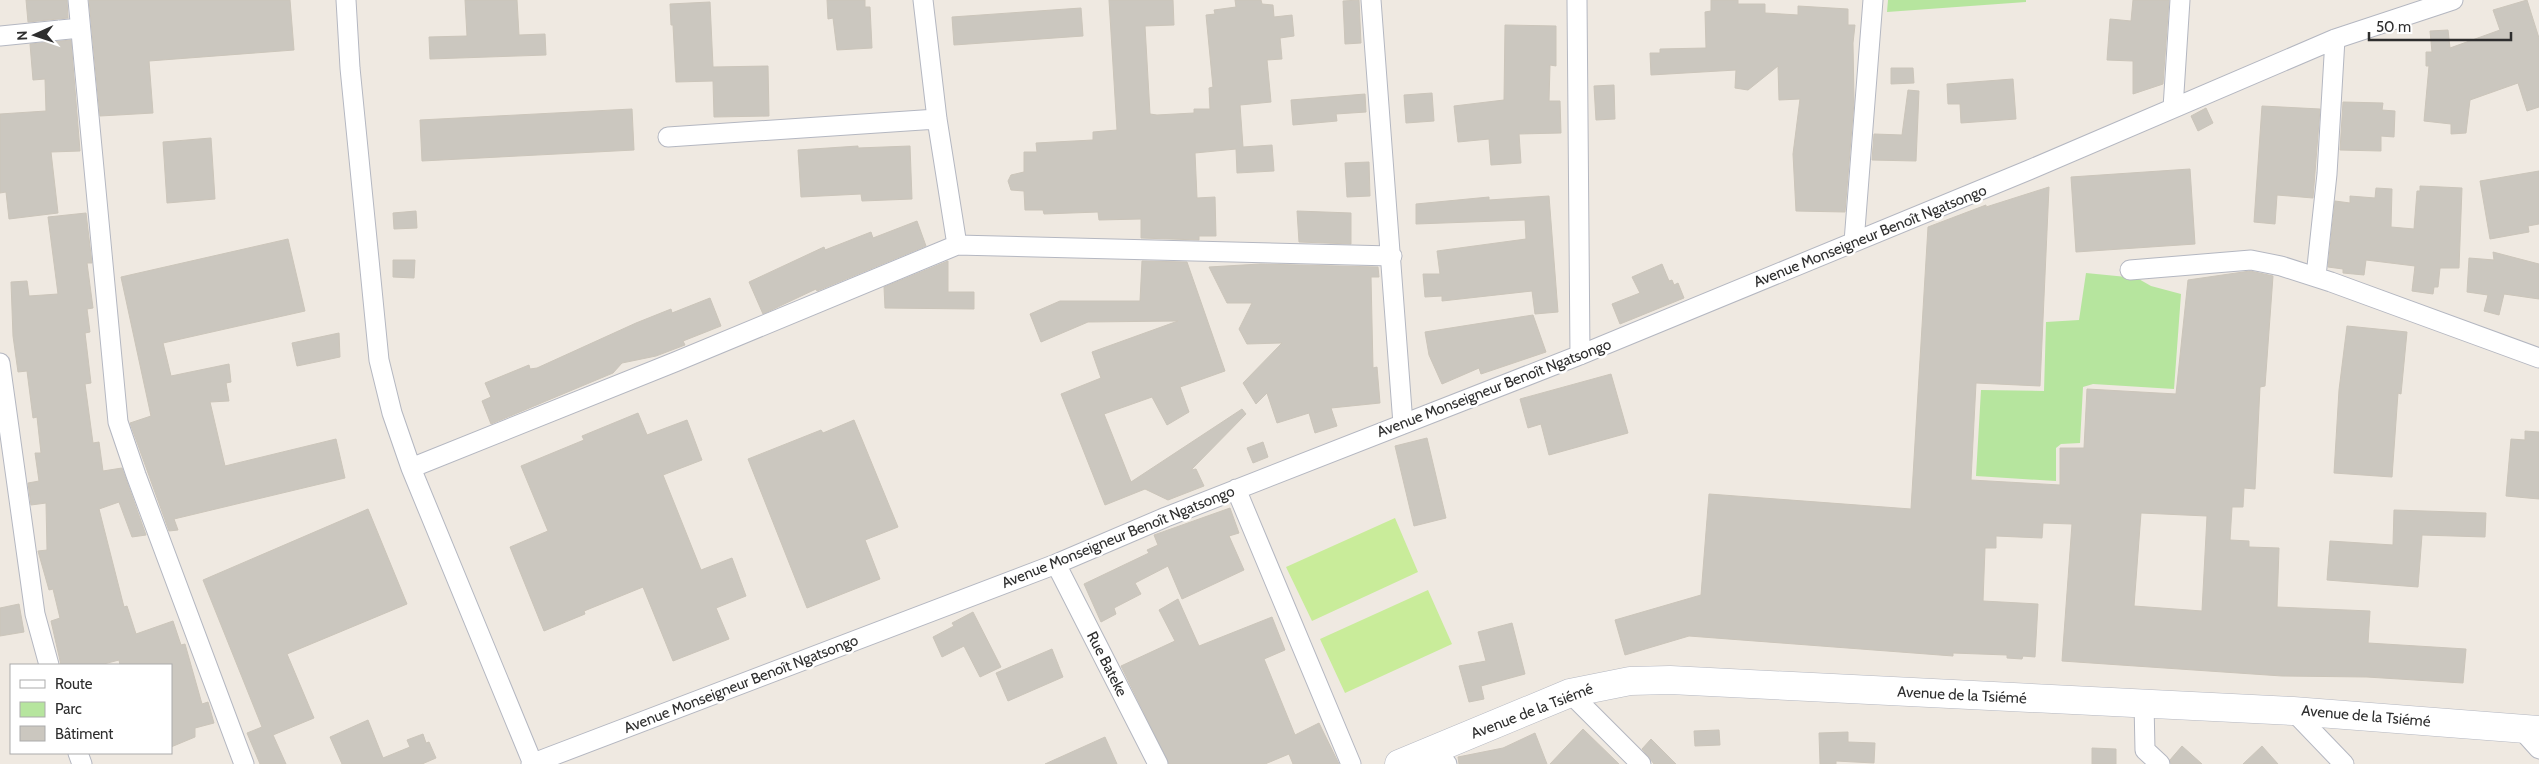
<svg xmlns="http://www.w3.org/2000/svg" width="2539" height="764" font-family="Cabin,sans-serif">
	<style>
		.green { fill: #b6e59e }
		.pitch { fill: #c9ec9a }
		.building { fill: #cbc7bf; stroke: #cbc5ba; fill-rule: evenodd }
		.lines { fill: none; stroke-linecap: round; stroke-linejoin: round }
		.street-casing { stroke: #b4b7c1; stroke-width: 21 }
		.secondary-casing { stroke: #b4b7c1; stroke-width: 29 }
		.street { stroke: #fff; stroke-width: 19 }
		.secondary { stroke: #fff; stroke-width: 28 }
		.labels { text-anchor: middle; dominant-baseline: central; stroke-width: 5; stroke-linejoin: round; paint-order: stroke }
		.street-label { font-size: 15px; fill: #2e2e2e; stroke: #fff }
	</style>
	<rect width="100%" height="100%" fill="#efe9e1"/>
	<path class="green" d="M1888,0H2026V2L1887,12Z
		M2086,273L2137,278L2151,286L2181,294L2174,389L2093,384L2083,387L2080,443L2061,444L2056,448V481L1976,476L1981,390L2044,391L2046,322L2079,320Z"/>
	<path class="pitch" d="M1395,518L1418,572L1312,621L1286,567Z
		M1428,590L1452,644L1345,693L1320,639Z"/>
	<path class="building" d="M26,0H67L68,18L28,22Z
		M89,0H290L294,50L149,61L153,113L100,116Z
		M465,0H517L519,35L545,34L546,55L430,59L429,37L467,36Z
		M827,0H865V7H870L872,48L837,50L833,18L828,19Z
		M1109,0H1173L1174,25L1145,26L1150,114L1157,115L1194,113V109H1210L1209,88L1213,87L1206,15L1215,14L1214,10L1236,7L1235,0H1261L1262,4L1273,5L1274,17L1292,15L1294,36L1280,38L1282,59L1267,60L1271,102L1240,105L1243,147L1272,145L1274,171L1237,173L1236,149L1195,153L1197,198L1215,197L1216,236H1199V240L1141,238V219L1099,220L1098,212L1044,214L1043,210H1025L1024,191L1011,190L1008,181L1011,175L1024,172V152H1037L1036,143L1093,140V132L1117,130Z
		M1359,0L1361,43L1345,44L1343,1Z
		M1711,0H1738V4H1765V13L1798,15V6L1848,9V25H1855L1853,43L1854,102L1845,212L1796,211L1793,154L1800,99L1779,100L1778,66L1748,90L1735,88L1736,70L1651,75L1650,53H1660V49L1706,48L1705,12L1711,11Z
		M2133,0H2169L2163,84L2133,94V61L2107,60L2110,19L2131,21Z
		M2527,0L2539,38V107L2527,111L2518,83L2470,100L2466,133L2451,134V124L2424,121L2429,66H2426V52H2432L2430,31L2448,30L2450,48L2500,30L2493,10Z
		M710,2L713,67L768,66L769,116L714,117L713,81L676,82L673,25H671L670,4Z
		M1081,8L1083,36L954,45L952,17Z
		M1505,25L1556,26V66L1550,65L1549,101H1560L1561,133L1519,134L1521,163L1491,165L1489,139L1458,142L1454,106L1504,100Z
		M71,40L80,151L51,152L58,213L9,219L6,192L0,193V114L46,111L45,79L33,80L30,44Z
		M1891,68H1913L1914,83L1891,84Z
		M2013,79L2016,119L1961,123L1960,104H1948L1947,84Z
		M1614,85L1615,119L1596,120L1594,86Z
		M1908,90L1919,91L1916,161L1872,160L1874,134L1902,135Z
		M1432,93L1434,121L1406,123L1404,95Z
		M1365,94L1366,112L1336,114L1337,121L1293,125L1291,100Z
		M2343,102L2383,103L2382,110L2395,111L2394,137L2381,136V151L2340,150Z
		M2262,106L2320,109L2313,198L2277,195L2275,224L2254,222Z
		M2206,108L2213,123L2198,131L2191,116Z
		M632,109L634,150L422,161L420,120Z
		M211,138L215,199L167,203L163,142Z
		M858,146V148L910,146L912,199L862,201L861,194L801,197L798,150Z
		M1369,162L1370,196L1347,197L1345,163Z
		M2190,169L2195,244L2076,252L2071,177Z
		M2539,171V224L2528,226L2529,232L2490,239L2480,181Z
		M2420,186L2462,188L2459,268H2440L2438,287H2434L2433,294L2412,291L2415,266L2366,260L2364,275L2343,273V269L2328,267L2335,201L2350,203V196L2375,198L2376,188L2392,189L2391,227L2414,229L2417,191H2420Z
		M2049,187L2040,386L1976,383L1971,480L2060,485V448H2084L2087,389L2176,394L2188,280L2250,271L2273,276L2265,386L2260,387L2255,489L2244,488L2243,507H2232L2230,540L2249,541V547L2279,548L2277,607L2370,611L2368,643L2466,649L2463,683L2367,677L2282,676L2062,661L2072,524L2043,523L2042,538L1996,536V548H1985L1983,601L2038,604L2035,657L2023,656L2022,659L2007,658V655L1953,653V656L1689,636L1625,655L1615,620L1701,595L1709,494L1911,509L1928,227L1986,205V207ZM2141,513L2207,516L2202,611L2134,606Z
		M1549,196L1558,312L1535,314L1532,291L1442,301V296L1425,297L1423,274H1440L1437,251L1526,239L1525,220L1416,224V204L1489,197V200Z
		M416,211L417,228L394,229L393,213Z
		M1297,211L1351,213V244L1299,242Z
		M86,213L92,263H87L93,308L87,309L90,332L85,333L91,383L85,384L93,443L99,442L103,471L122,468L146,535L132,537L119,502L99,509L124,607L127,606L136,634L173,621L181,645L185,644L202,704L208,702L214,723L195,728V737L171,747V665H120L119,660L100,665H61L51,621L60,618L53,589L49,590L38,551L47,550L46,503L31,505L28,483L39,481L35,453H41L37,417L33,418L27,371L18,372L13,336L11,282L27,281L29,296L58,294L48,217Z
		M917,221L926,246L817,291L816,289L763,314L749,282L824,247L825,250L871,232L873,238Z
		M288,239L305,311L163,343L171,376L229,364L231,382L226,383L229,401L210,402L225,466L336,439L345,478L174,519L178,530L169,531L130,423L151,416L121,277Z
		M2493,252L2539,264V299L2504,294L2499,315L2484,311L2488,295L2467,292L2469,258L2494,260Z
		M393,260H415L414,278L393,277Z
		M948,261V292H974V309L885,308L884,287Z
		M1142,261L1187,262L1225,371L1180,387L1189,412L1167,425L1152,397L1104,414L1131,482L1242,409L1246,414L1191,470L1196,469L1204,486L1168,500L1145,489L1105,505L1061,394L1101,378L1092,352L1178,321L1088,322L1041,342L1030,314L1060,301H1140Z
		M1260,264L1378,267L1379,277H1371L1373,368L1377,367L1380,403L1331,408L1337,426L1315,433L1309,413L1277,423L1267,393L1256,404L1243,383L1282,343L1247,344L1239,329L1252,303H1227L1209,267Z
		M1662,264L1669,281L1672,280L1674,285L1678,283L1684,298L1620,324L1612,304L1640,293L1632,277Z
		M710,298L721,326L683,341L685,345L656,356L622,363L613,373L491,424L482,401L491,397L485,383L529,365L530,369L537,368L636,323L671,309L672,313Z
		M1533,315L1546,352L1481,374L1479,368L1442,384L1429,355L1425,332Z
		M2347,326L2407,332L2401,394L2398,393L2392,477L2334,473L2339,390Z
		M339,333L340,357L297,366L292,343Z
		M1611,374L1628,433L1549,455L1541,424L1528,428L1520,399Z
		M638,413L647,435L687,420L702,460L663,475L701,570L732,558L746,596L716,608L729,639L673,661L643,587L584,611L585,614L544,631L510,547L548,531L521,466L584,440L582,436Z
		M854,420L898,527L865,540L880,579L807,608L748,459L821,430L823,433Z
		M2525,431L2539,432V499L2506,496L2511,439L2525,440Z
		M1427,438L1446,518L1414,526L1395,446Z
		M1263,442L1268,457L1253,463L1247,448Z
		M1230,508L1239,533L1229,536L1244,570L1182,599L1168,566L1135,583L1141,594L1114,608L1116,614L1101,622L1084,584L1149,553L1147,550L1158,545L1154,535Z
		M368,509L407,604L287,654L314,718L273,735L286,764H260L247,733L262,727L203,580Z
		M2394,510L2486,513L2485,537L2422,535L2418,587L2327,580L2330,541L2393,545Z
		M1178,599L1199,646L1272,617L1285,650L1264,659L1295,735L1319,723L1339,764H1293L1289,754L1265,764H1169L1121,666L1175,641L1159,610Z
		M19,604L24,632L0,636V608Z
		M973,612L1001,667L980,677L964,646L942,657L933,637L954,626L952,623Z
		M1512,623L1525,674L1481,686L1484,699L1469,702L1459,666L1486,661L1478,632Z
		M1052,649L1063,677L1008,701L996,673Z
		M368,720L383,758L410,747L407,740L423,734L426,743L429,742L436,758L422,764H342L330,737Z
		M1583,729L1619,764H1550Z
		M1719,730L1720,745L1695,746L1694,731Z
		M1848,732V742L1875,743L1874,763L1836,761V764H1820L1819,733Z
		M1535,733L1547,764H1459L1458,757L1503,748Z
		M1105,737L1117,764H1045Z
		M1651,739L1676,764H1654L1642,749Z
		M2182,746L2202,764H2171L2170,760Z
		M2262,746L2278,764H2243Z
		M2092,748L2116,749V764H2092Z"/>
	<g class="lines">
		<g class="street-casing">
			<path id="street" d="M78,0L118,422L136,475L244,764
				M346,0L350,68L379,360L392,413L411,468L533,764
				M923,0L937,119L957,245
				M1371,0L1403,424
				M1577,0L1580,355
				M0,36L80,28
				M2173,108L2180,0
				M668,137L937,119
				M1854,242L1873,0
				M2130,270L2251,260L2281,266L2331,282L2539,358
				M2316,276L2327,174L2335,39
				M0,363L35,614L49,665
				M411,468L675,362L957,245L1392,256
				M1236,489L1351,764
				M1056,564L1158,764
				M1570,693L1641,764
				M2144,703L2145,750L2160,764
				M2293,711L2344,764
				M2521,729L2539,749
				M1433,750L1447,764
				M78,753L82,764
				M531,764L1056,564L1166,517L1580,355L2029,170L2335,39L2453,0"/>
		</g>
		<g class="secondary-casing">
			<path id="secondary" d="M1399,764L1570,693L1630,681L1670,680L2293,711L2539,730"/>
		</g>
		<use href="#street" class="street"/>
		<use href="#secondary" class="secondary"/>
	</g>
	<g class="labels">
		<g class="street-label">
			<text transform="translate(1870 236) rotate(-22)">Avenue Monseigneur Benoît Ngatsongo</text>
			<text transform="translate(1494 388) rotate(-21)">Avenue Monseigneur Benoît Ngatsongo</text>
			<text transform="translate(1118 537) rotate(-22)">Avenue Monseigneur Benoît Ngatsongo</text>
			<text transform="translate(1107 664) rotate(63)">Rue Bateke</text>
			<text transform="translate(741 684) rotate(-21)">Avenue Monseigneur Benoît Ngatsongo</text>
			<text transform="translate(1962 695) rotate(3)">Avenue de la Tsiémé</text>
			<text transform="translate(1532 711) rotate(-21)">Avenue de la Tsiémé</text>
			<text transform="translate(2366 716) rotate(5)">Avenue de la Tsiémé</text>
		</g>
	</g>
	<rect x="10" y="664" width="162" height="90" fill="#ffffff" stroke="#ababab"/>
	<rect x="20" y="680" width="25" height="8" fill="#ffffff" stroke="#ababab"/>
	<text x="55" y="689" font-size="15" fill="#2e2e2e">Route</text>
	<rect x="20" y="702" width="25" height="15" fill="#b6e59e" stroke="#ababab"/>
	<text x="55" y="714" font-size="15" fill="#2e2e2e">Parc</text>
	<rect x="20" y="726" width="25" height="15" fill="#cbc7bf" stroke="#ababab"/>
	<text x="55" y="739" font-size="15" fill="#2e2e2e">Bâtiment</text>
	<g transform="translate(35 35) rotate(267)" stroke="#ffffff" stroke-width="4" paint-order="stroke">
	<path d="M0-4L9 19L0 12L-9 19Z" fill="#2e2e2e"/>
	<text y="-8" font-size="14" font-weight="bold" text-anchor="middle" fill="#2e2e2e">N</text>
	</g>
	<path d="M2369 32v8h142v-8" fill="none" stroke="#2e2e2e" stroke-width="2.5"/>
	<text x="2376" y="32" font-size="15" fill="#2e2e2e" stroke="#ffffff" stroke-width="4" paint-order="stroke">50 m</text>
</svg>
